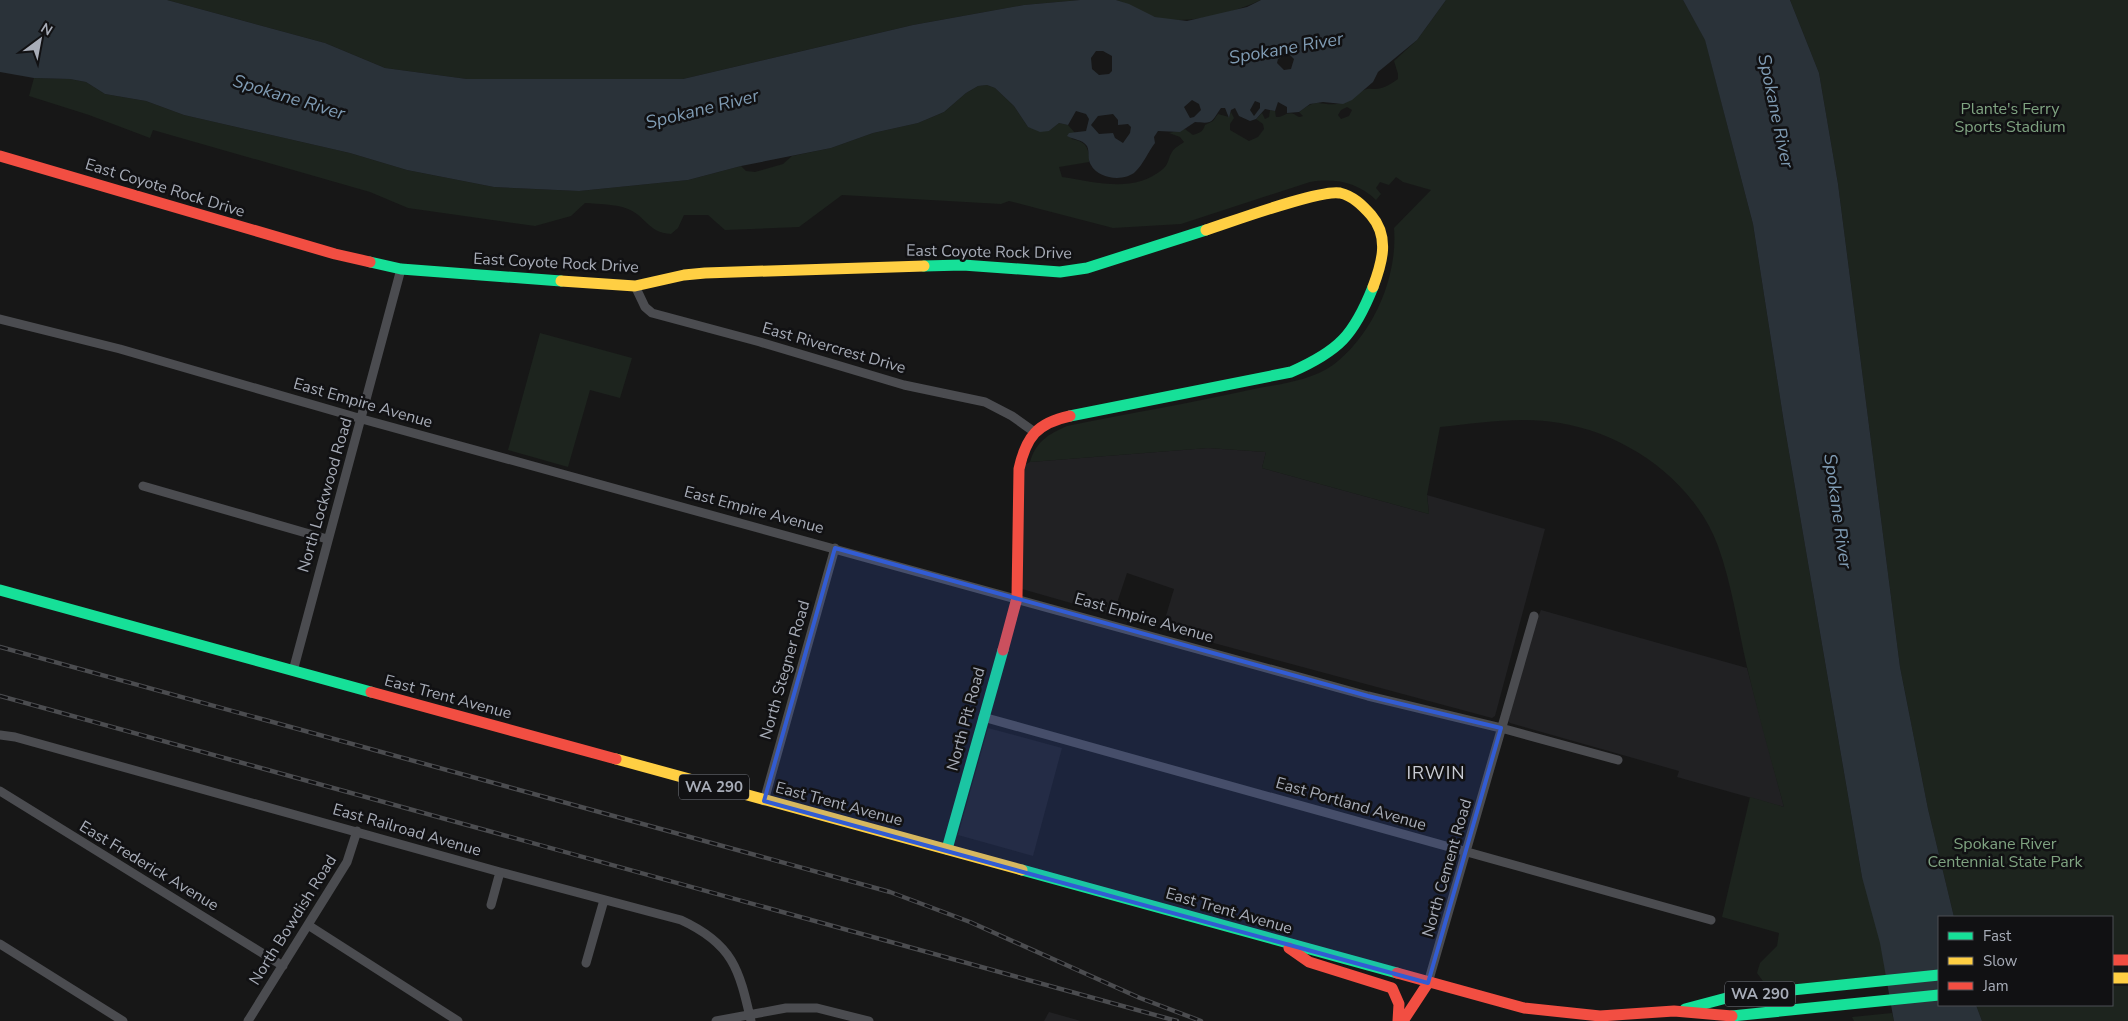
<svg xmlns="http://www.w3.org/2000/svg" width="2128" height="1021" font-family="'Nunito Sans',sans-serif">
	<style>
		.built { fill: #212123 }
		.green { fill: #1d241e; fill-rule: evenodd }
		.water { fill: #2a3239; fill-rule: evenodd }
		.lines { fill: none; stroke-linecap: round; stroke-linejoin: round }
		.street { stroke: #4b4c50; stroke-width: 9 }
		.fast { stroke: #16e098; stroke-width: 11 }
		.slow { stroke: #ffcf43; stroke-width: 11 }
		.jam { stroke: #f24e42; stroke-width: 11 }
		.rail-casing { stroke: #4b4c4f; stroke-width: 4.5 }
		.rail { stroke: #111113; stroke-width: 2.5; stroke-dasharray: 8; stroke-linecap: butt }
		.marked { fill: #325cd3; fill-opacity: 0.2; stroke: #325cd3; stroke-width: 4; stroke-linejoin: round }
		.labels { text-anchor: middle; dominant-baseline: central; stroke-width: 5; stroke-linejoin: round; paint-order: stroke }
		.shield { fill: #111113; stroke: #7b7e86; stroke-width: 1 }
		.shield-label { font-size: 15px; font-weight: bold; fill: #a8adb8 }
		.park-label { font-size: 16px; fill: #7fa381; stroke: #111113 }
		.street-label { font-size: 16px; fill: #a8adb8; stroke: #111113 }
		.water-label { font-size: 18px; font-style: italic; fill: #7f9bb3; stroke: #111113 }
		.neighbourhood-label { font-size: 18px; letter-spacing: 1px; fill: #c9ccd4; stroke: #111113 }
	</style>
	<rect width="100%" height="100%" fill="#171717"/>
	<path class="built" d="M1208,448L1266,452L1262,468L1429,514L1427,495L1545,529L1495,716L1492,718L1162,629L1174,589L1127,573L1113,615L1022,589L1024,465L1030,462Z
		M1541,610L1747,668L1784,807L1677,777L1679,771L1510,723L1508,721L1535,624Z
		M988,728L1062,748L1033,856L958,835Z
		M1049,1012L1081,1021H1044Z"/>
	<path class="green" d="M167,0H1080L1024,5L913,25L683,79H467L385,68L325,43Z
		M1116,0H1261C1233,13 1186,26 1155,17C1142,14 1130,4 1116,0Z
		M1446,0H1683L1705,39L1753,224L1784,423L1862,877L1939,970L1787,985L1786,982L1765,984L1757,973L1760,963L1777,946L1779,933L1722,917L1750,797L1784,807C1771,760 1758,714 1747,667C1738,627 1732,585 1718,546C1694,481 1627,434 1560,423C1521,416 1479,423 1440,427L1427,495L1429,514L1262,468L1266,452L1208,448L1030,462C1036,441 1049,434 1067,426C1130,413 1192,403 1254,389C1280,384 1310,381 1333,365C1373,335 1398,277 1394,228L1431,190L1403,182L1396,177L1389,185L1380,182L1376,188L1381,194L1376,200C1357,182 1335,178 1310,182L1181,224L1113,228L1009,201L1001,204L842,195L799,227L725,230L708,215H684L678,228L671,234C647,232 647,217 628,209C616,204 598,204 585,203L571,216L535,226L408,208L370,192L153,130L150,138L89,115L29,96L34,78L70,79L86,82L105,94L146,101L184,115L350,153L407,170L494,187L579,191L688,180L741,166L746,171L755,172L783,164L792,156L831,148L873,133L918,123L944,112L966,93L978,86L987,85L995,88L1014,106L1028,127L1049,131L1059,123L1068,125L1075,133H1069L1072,139C1085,141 1090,148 1089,162L1059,167L1062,177C1097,182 1133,194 1163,169C1169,164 1168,158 1172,152C1174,148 1180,145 1184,142L1180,137L1169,133L1185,129L1193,135C1199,133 1203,132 1205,125L1213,121L1218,114L1229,117L1231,112L1234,118L1230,124V130L1249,141L1258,137L1264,129L1263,124L1256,119L1262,113L1265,119L1269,117L1270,110L1275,111L1276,117C1282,118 1287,111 1294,114C1296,115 1298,117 1300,117L1303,116L1299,112C1319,97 1317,106 1336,104C1350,102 1353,96 1364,90C1368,88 1372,89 1376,89C1385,88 1391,84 1398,79V74L1394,61L1417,40ZM1347,107L1352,110L1349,116L1341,119L1338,115L1341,110Z
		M1790,0H2128V956H2112V917H1954L1928,809L1900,667L1838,184L1819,73Z
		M540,333L632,358L620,398L590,390L568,467L508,450Z
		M2112,986H2128V1021H1982L1976,1005H2112Z
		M1892,1013L1894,1021H1854L1852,1017Z"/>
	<path class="water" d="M0,0H167L325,43L385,68L467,79H683L913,25L1024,5L1080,0H1116L1129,4L1155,17L1187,21L1247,7L1261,0H1446L1417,40L1378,72L1373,82L1352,100L1343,104L1323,102L1310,104L1299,112L1287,113V107L1278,102L1275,111L1265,109L1256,119L1250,121L1239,116L1235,108L1231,110L1229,118L1225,108H1221C1211,122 1214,124 1195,122L1180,132L1158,131L1154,137L1155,143C1148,152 1143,165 1135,172C1124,182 1098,179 1091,165C1087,159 1090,152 1087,146C1082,139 1074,140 1067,136L1069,133L1086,131L1089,119L1086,114L1076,111L1068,125L1059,123L1049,131L1040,132L1028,127L1014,106L995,88L987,85L978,86L966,93L944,112L918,123L873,133L831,148L741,166L688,180L579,191L494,187L407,170L350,153L184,115L146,101L105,94L86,82L70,79L34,78L0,72ZM1096,51H1103L1112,56V71L1109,74L1099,75L1092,69L1091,58ZM1288,53L1294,59L1291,69L1284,70L1277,63L1278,59ZM1192,100L1199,104L1201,110L1194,117L1190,118L1184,107ZM1255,101L1260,103V108L1254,116L1250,110ZM1113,114L1118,120V125L1128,124L1131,127L1130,133L1123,143L1115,138L1113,133L1099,134L1091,125L1098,116Z
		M1683,0H1790L1819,73L1838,184L1900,667L1928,809L1954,917H1939V1005H1976L1982,1021H1894L1893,1016L1880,943L1862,877L1784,423L1753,224L1705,40Z"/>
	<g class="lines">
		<path class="street" d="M635,286L645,307L652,313L760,342L904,385L985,402L1012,416L1033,431
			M0,319L120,349L362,419L1368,696L1501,728L1618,760
			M143,486L327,539
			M293,671L401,269
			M983,717L1711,920
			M0,735L15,737L500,872L681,920C733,944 739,969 751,1021
			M0,791L283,966
			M764,801L835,548
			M491,905L500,872
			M308,925L458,1021
			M0,944L123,1021
			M586,963L604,900
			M1428,983L1534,616
			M248,1021L347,862L357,831
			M716,1021L786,1008H817L869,1021"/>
		<path class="fast" d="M370,262L401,269L561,281
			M924,266L963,265L1060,272L1087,268L1206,230
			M1070,416L1291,372C1339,351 1354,335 1373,287
			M0,590L371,692
			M947,849L1003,650
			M1022,870L1397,973
			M1685,1009L1734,996L1939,975
			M1732,1016L1939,995"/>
		<path class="slow" d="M1206,230C1231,222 1320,189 1340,193C1353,196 1362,205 1371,215C1390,237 1382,263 1373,287
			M561,281L635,286L684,275L705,273L924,266
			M616,759L1022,870
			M2112,978H2128"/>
		<path class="jam" d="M0,156L335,254L370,262
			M1003,650L1017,598L1019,469C1026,437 1037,423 1070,416
			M371,692L616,759
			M1289,948L1309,962L1392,988L1399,1004L1398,1021
			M2112,960H2128
			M1397,973L1524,1008L1600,1016L1674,1011L1732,1016
			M1403,1021L1428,983"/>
		<g class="rail-casing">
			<path id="rail" d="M0,647L890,892L970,922L1140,998L1201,1021
				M0,696L1177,1021"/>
		</g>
		<use href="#rail" class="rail"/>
	</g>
	<path class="marked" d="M835,548L1368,696L1501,728L1428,983L764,801Z"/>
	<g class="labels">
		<g class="shield">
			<rect x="679" y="774.5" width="70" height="25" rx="4"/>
			<rect x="1725" y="981.5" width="70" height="25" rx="4"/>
		</g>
		<g class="shield-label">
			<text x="714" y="787">WA 290</text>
			<text x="1760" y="994">WA 290</text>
		</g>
		<g class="park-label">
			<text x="2010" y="109">Plante's Ferry<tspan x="2010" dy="18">Sports Stadium</tspan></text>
			<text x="2005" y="844">Spokane River<tspan x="2005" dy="18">Centennial State Park</tspan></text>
		</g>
		<g class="street-label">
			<text transform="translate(165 188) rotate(17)">East Coyote Rock Drive</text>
			<text transform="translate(989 252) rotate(1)">East Coyote Rock Drive</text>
			<text transform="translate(556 263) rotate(3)">East Coyote Rock Drive</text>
			<text transform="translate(834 348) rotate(16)">East Rivercrest Drive</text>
			<text transform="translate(363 403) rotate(16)">East Empire Avenue</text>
			<text transform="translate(325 495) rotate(-74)">North Lockwood Road</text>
			<text transform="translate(754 510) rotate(15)">East Empire Avenue</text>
			<text transform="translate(1144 618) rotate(16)">East Empire Avenue</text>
			<text transform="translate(785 670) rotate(-74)">North Stegner Road</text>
			<text transform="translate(448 697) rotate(15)">East Trent Avenue</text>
			<text transform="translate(966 719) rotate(-75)">North Pit Road</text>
			<text transform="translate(839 804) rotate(15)">East Trent Avenue</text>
			<text transform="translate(1351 804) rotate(16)">East Portland Avenue</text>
			<text transform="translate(407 830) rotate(16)">East Railroad Avenue</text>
			<text transform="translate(149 866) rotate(31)">East Frederick Avenue</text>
			<text transform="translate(1447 868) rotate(-74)">North Cement Road</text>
			<text transform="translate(1229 911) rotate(16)">East Trent Avenue</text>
			<text transform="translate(293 920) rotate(-58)">North Bowdish Road</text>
		</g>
		<g class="water-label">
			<text transform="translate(1286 48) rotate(-10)">Spokane River</text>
			<text transform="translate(289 97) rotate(17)">Spokane River</text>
			<text transform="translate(702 109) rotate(-14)">Spokane River</text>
			<text transform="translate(1776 111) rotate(78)">Spokane River</text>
			<text transform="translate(1838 511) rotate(82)">Spokane River</text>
		</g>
		<g class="neighbourhood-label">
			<text x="1436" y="773">IRWIN</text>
		</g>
	</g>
	<rect x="1938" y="916" width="175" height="90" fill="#111113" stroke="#4d4f55"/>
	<rect x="1948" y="932" width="25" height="8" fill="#16e098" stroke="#4d4f55"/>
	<text x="1983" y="941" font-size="15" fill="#a8adb8">Fast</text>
	<rect x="1948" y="957" width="25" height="8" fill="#ffcf43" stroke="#4d4f55"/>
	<text x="1983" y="966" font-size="15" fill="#a8adb8">Slow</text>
	<rect x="1948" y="982" width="25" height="8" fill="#f24e42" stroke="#4d4f55"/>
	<text x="1983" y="991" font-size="15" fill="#a8adb8">Jam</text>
	<g transform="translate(40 40) rotate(32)" stroke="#111113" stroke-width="4" paint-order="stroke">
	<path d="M0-4L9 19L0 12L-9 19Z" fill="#a8adb8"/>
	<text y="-8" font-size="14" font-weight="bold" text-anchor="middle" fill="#a8adb8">N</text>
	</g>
</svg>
